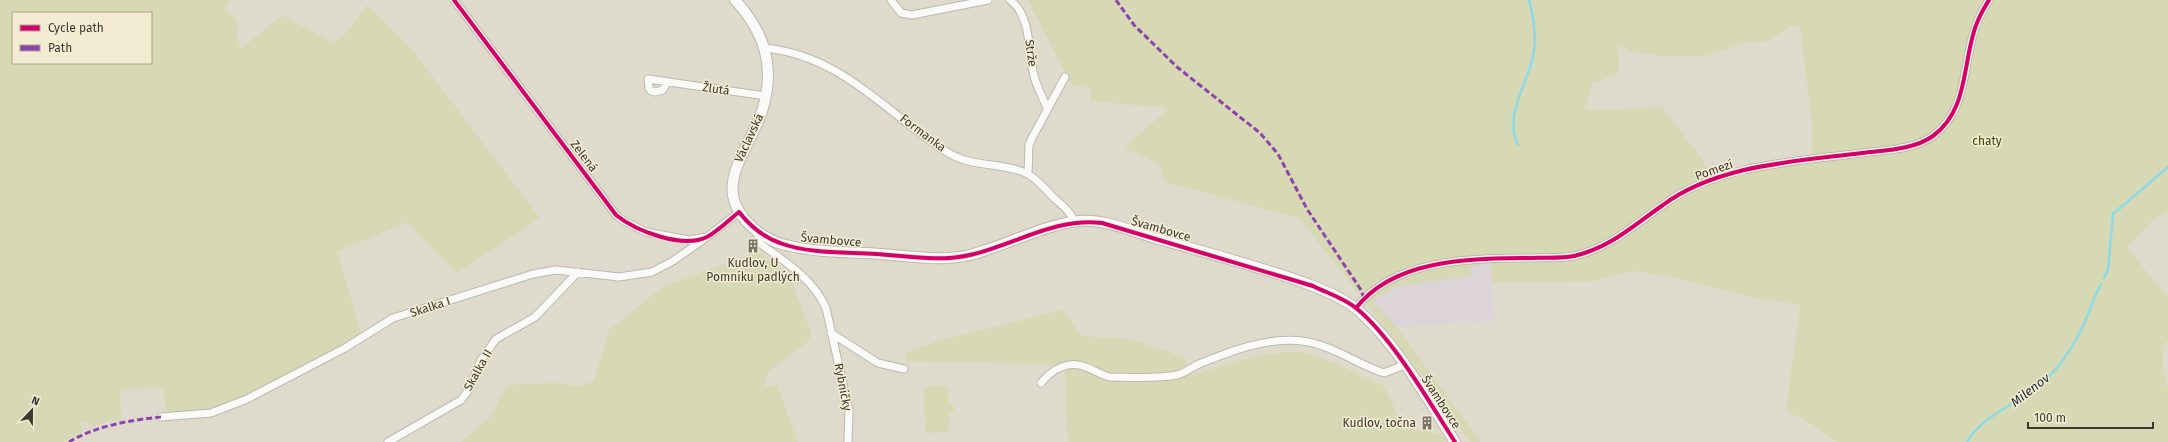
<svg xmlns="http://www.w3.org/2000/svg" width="2168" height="442" font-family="'Fira Sans',sans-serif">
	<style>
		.industrial { fill: #ddd4d9 }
		.green { fill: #d6d9b3; fill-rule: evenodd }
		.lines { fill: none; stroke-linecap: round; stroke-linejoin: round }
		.stream { stroke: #8ed9e6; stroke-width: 2.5 }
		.street-casing { stroke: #bcb9ae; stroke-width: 9 }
		.secondary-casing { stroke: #bcb9ae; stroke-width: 12 }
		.street { stroke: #fafaf8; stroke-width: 7 }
		.secondary { stroke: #fafaf8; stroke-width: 10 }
		.quiet { stroke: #8e44ad; stroke-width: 3; stroke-dasharray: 6 3; stroke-linecap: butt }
		.cycleway-casing { stroke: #f3ecd3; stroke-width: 6 }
		.cycleway { stroke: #d6006c; stroke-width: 4 }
		.labels { text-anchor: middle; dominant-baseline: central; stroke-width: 3; stroke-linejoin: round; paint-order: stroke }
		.street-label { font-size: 12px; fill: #3c3930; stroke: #f3ecd3 }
		.park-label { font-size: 12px; fill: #3c4201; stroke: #f3ecd3 }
		.poi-label { font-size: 12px; fill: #3c3930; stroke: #f3ecd3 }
		.water-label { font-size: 13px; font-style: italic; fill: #192d32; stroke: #f3ecd3 }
	</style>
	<rect width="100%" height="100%" fill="#dedbcd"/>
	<path class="industrial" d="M1490,264L1495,321L1396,326L1371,301L1396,287L1471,275V266Z"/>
	<path class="green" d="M0,0H231L226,8L229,14L237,19V37L241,49L282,15L333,42L343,37L367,5L414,52L540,218L457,273L407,222L337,252L362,334L249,395L210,410L167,414L162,388L120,389L121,418L92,427L88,422L80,423L83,432L63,442H0V184L42,182L0,184ZM13,13H151V63H13Z
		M1028,0H2168V211L2156,217L2127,247L2168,298V341L2166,342C2159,360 2165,373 2168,391C2168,407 2168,426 2168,442H1837C1819,431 1806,418 1786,412L1800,305L1756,298L1673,277L1633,271L1593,281L1493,283L1490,264L1471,266V276L1396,287L1372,301L1396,326L1481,442H1470L1410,359L1299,218L1165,182L1160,164L1124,148L1169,108L1090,101L1091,88L1072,86ZM1790,26L1800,27C1803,69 1817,121 1810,162L1707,171L1704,161L1662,107L1584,111L1592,84L1619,73L1618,45L1631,51L1660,56H1706L1743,43L1769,41Z
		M759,251L790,278L812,335L806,343L769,371L763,386L777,385L798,442H461L491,416L507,385L554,383L581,386L594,381L609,330L663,287Z
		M1063,310L1081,336L1131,339L1186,358L1191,376C1225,364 1259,352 1295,352C1318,352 1362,376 1384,386L1404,428L1441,434L1447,442H1068L1064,365L907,361V353L934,342Z
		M945,385L948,387L949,404L953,405L954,412L949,413V429L947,432L928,433L925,430L924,388L926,386Z"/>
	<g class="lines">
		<path class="stream" d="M1518,145C1504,115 1526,87 1533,57C1537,38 1534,19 1529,0
			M2104,278L2108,269L2113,214L2168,167
			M1967,442C1982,415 2018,404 2041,384C2058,369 2072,349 2082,328C2089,314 2093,298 2101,284"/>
		<g class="street-casing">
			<path id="street" d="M454,0L586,175L616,215L624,221L646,232L689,240L707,237L739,212
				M891,0L901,13L912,15L988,0
				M1010,0C1032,16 1028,53 1034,76C1037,87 1043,98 1047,108
				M765,48C843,56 886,113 947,152C971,168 1004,162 1028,174C1038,180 1047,191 1055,199C1062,205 1071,212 1074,222
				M667,82L663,90L655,92L651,91L649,88L648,79L766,96
				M1028,174L1029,145L1032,138L1065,77
				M758,231V241L762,245C787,263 813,279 826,308L849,411L848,442
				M1356,308C1395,258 1471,259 1528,258C1543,257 1559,259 1574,256C1610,248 1634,225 1663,205C1687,187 1715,177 1744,170C1783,161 1823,158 1862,153C1885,150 1913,150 1933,136C1966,112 1963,70 1973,35C1976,22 1982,11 1989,0
				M831,333L878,363L904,369
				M1041,383C1052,369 1069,360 1086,367C1095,370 1100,375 1110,377C1130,377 1157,379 1177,375C1185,373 1192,367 1199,364C1231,351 1267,337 1302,341C1333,345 1356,364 1384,373L1404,365
				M161,417L211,413L247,399L345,348L393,318L533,274L556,270L619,277L652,272L673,261L707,237
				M388,442L461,400L468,391L481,360L496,339L535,317L578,272"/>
		</g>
		<g class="secondary-casing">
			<path id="secondary" d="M735,0C765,33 776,67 762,111C747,156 706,191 758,232C767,238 776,243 786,245C817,253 850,252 881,254C910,256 941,262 970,255C1006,246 1044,224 1080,221C1107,219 1136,233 1162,240C1211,254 1266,268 1313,286C1328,292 1347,300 1359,311C1399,347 1426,397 1455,442"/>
		</g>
		<use href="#street" class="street"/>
		<use href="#secondary" class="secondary"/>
		<path class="quiet" d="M1116,0L1134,25L1177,67L1260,133L1278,154L1307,209L1361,290L1364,298
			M69,442C95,426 131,420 161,417"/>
		<g class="cycleway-casing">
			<path id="cycleway" d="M454,0L616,215C636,231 682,249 707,237C718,231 729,220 739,212C750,226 763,237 780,243C809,254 845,252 876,254C907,256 940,262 970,255C1014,245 1056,217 1102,223L1313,286C1327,293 1344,298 1356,308C1393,338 1429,402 1455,442
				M1356,308C1395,258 1471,259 1528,258C1543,257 1559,259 1574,256C1610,248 1634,225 1663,205C1687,187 1715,177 1744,170C1783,161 1823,158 1862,153C1885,150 1913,150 1933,136C1966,112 1963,70 1973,35C1976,22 1982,11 1989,0"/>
		</g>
		<use href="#cycleway" class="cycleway"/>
	</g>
	<defs>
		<g id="building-bare" transform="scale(1.08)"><path d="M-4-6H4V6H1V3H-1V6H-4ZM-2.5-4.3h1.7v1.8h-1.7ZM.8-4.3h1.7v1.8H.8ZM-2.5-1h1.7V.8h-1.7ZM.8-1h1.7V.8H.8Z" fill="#757267" stroke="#f3ecd3" stroke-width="2.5" paint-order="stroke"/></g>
	</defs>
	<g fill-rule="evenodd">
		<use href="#building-bare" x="753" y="246"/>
		<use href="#building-bare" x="1427" y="423"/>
	</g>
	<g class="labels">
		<g class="street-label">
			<text transform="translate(1031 53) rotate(82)">Strže</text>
			<text transform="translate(716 89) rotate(8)">Žlutá</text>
			<text transform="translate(923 133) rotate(37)">Formanka</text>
			<text transform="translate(749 138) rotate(-65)">Václavská</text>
			<text transform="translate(584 156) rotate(53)">Zelená</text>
			<text transform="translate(1714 170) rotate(-19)">Pomezí</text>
			<text transform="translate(1161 229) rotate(16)">Švambovce</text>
			<text transform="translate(831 240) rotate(5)">Švambovce</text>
			<text transform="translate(430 307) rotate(-18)">Skalka I</text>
			<text transform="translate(478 370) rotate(-61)">Skalka II</text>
			<text transform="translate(843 387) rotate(79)">Rybníčky</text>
			<text transform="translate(1441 402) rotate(57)">Švambovce</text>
		</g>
		<g class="park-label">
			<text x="1987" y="141">chaty</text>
		</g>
		<g class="poi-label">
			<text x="753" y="263">Kudlov, U<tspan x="753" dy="14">Pomníku padlých</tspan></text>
			<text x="1416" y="423" text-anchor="end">Kudlov, točna</text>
		</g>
		<g class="water-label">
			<text transform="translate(2030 390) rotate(-38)">Milenov</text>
		</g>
	</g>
	<rect x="12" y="12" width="140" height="52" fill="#f3ecd3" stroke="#aaa492"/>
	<rect x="20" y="25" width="20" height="6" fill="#d6006c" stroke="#aaa492"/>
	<text x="48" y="32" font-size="12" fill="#3c3930">Cycle path</text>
	<rect x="20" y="45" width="20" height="6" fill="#8e44ad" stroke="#aaa492"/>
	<text x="48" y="52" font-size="12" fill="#3c3930">Path</text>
	<g transform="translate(32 410) rotate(22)" stroke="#f3ecd3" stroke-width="3" paint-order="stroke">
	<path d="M0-3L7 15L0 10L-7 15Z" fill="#3c3930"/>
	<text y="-6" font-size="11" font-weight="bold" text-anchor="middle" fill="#3c3930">N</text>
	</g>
	<path d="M2028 422v6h125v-6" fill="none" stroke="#3c3930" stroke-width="2"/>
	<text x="2034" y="422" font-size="12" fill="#3c3930" stroke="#f3ecd3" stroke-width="3" paint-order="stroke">100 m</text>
</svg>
